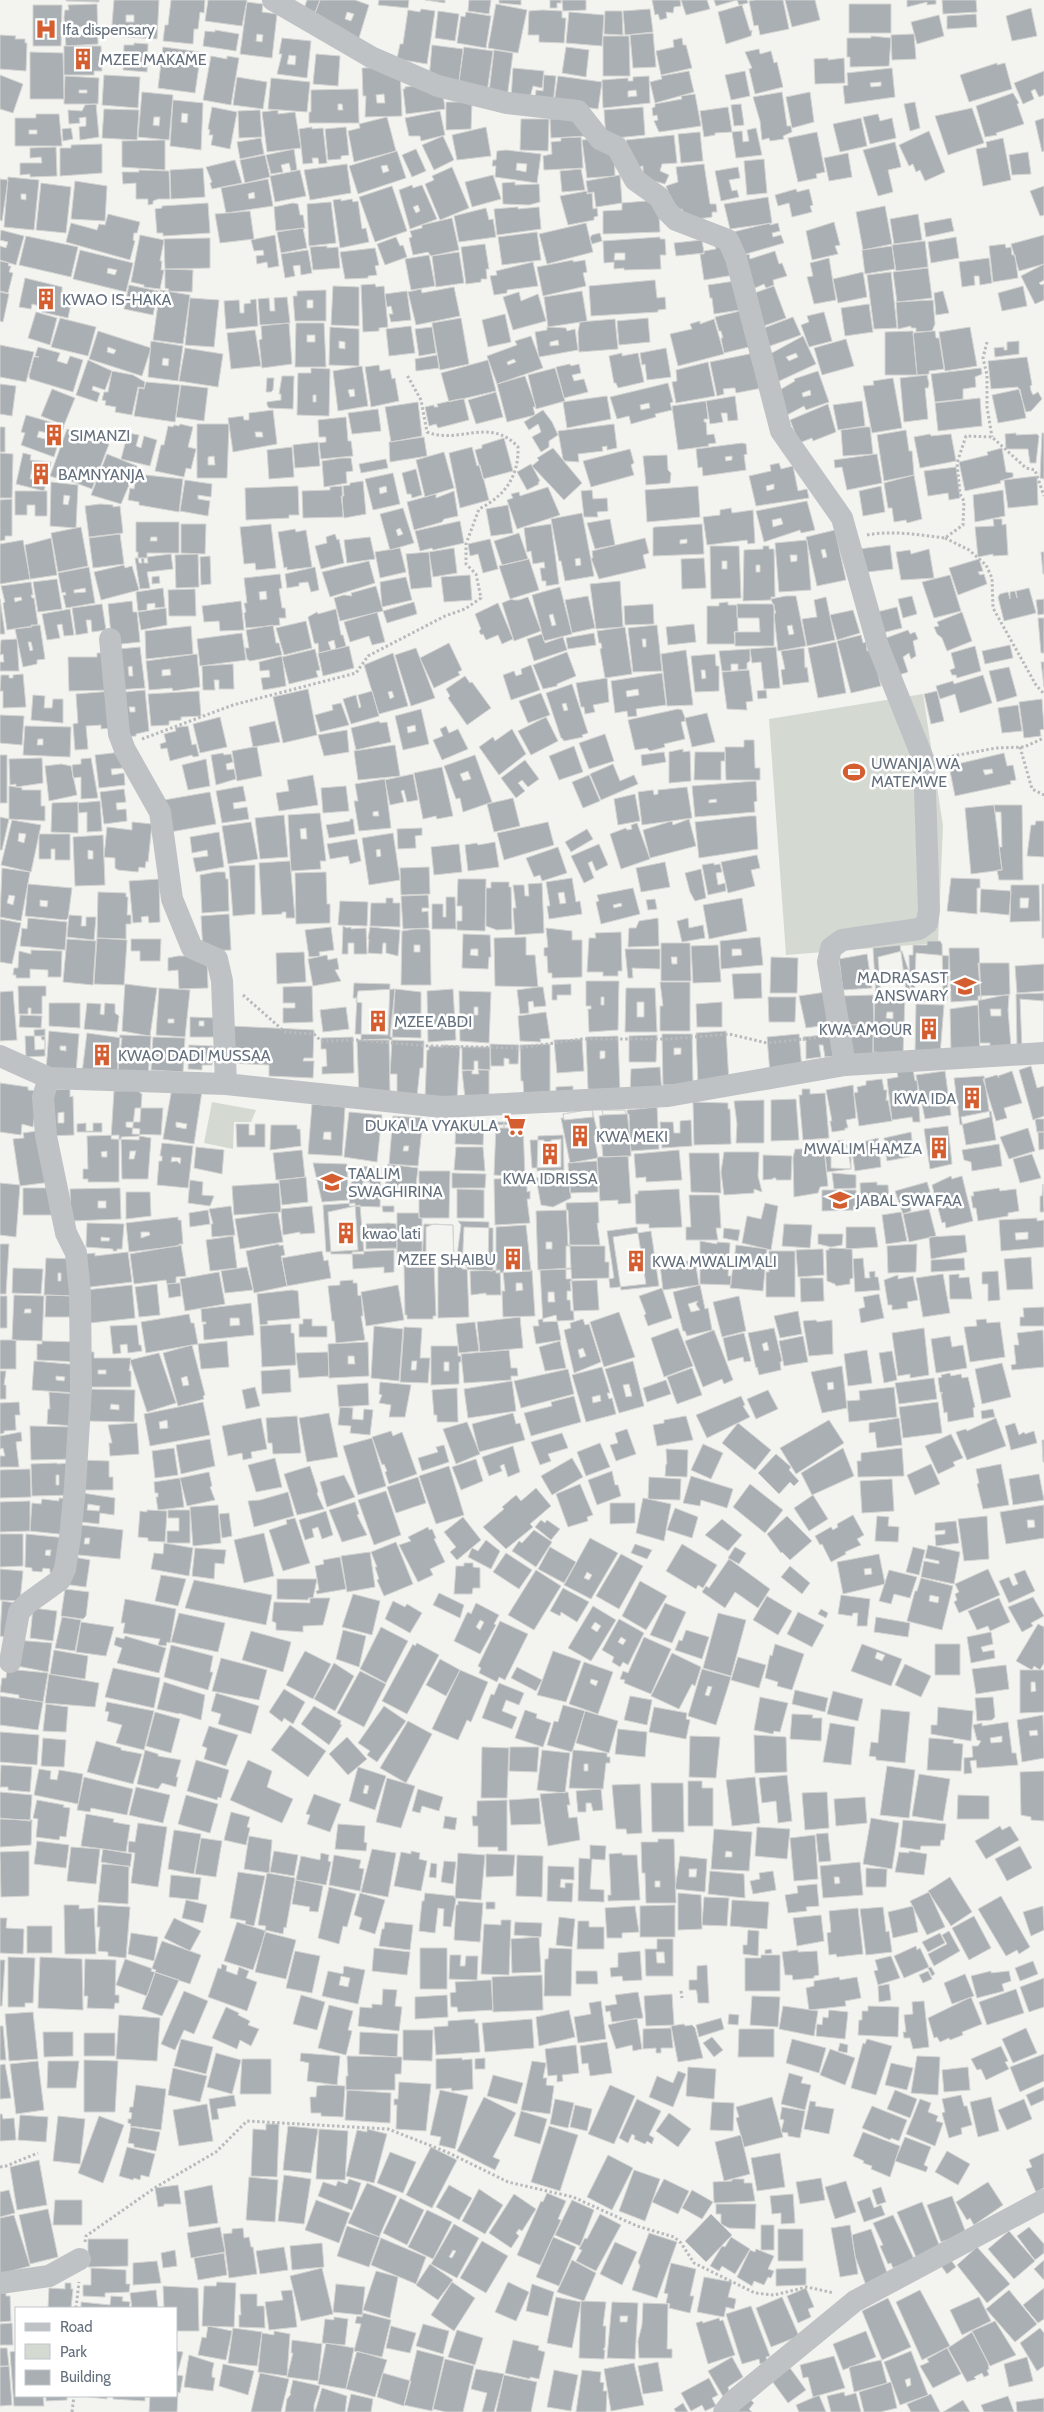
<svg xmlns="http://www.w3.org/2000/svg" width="1044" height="2412" font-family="Cabin,sans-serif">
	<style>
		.green { fill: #d4dad1 }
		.building { fill: #a9afb3; stroke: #d4d4d2; fill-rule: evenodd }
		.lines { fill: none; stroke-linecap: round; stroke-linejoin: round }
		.path { stroke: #b8babc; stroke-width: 3; stroke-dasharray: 2.5 2.5; stroke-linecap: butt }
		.minor { stroke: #bfc2c5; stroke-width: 22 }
		.labels { text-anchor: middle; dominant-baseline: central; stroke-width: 5; stroke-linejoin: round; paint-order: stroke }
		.poi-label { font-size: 16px; fill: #65717e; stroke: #fff; text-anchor: start }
	</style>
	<rect width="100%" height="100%" fill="#f3f3f0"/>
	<path class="green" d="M923,694L943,826L938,943L786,955L769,719Z
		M212,1102L256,1110L251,1122H234L233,1149L204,1143Z"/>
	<path class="building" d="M66,0H99V2L66,1Z
		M114,0H159L157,39L111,36ZM126,15H134V22H126Z
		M171,0H205L204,13L200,12L198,29H194L193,44L163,41L165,25H168Z
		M208,0H247L242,26L205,21Z
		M307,0H320L314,15L303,11Z
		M320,0H355L369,5L358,41L312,22ZM347,12L354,14L351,21L345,19Z
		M379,0H409L408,8L378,5Z
		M425,0H445V3Z
		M469,0H491L489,14L468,11Z
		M499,0H521V5L499,3Z
		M550,0H561V3H557V8H550Z
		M562,0H586V10L563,11Z
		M652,0H680L681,6L674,7L673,13L666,12L667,18L660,20L658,14L655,15Z
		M681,0H707L710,9L686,15Z
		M714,0H747L748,3L739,5L737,0L716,6Z
		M755,0H783L789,29L760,35L758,25L754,26L749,1Z
		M785,0H815L820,20L792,27Z
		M907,0H936V4L927,5V2L907,7Z
		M942,0H976L977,12L943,14Z
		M247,2L263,4L262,12L277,14L272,58L240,54ZM257,34L263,35L262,42L256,41Z
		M97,4L98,44L66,46L64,17L65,10H69L68,5ZM87,26V33L80,34V27Z
		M496,4L527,10L518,53L488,48Z
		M849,4H891V33H849Z
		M33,5H62L61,46H33Z
		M742,5L750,31L752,30L751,36L726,44L718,12Z
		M1031,8L1037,36L1012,41L1006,16Z
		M421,9L435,11L427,64L397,59L400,44H403L408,10L420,12Z
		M650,9L653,32L625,35L623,11Z
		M542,10L562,11V18H566L564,43L539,42V35H528L529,11Z
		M438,11L459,14L455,41L435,38Z
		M605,11H622L623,35L604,34Z
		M466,12L491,16L486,48L457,43L461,16L465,17Z
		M569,12L604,15L602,46L566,43Z
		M976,14L977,27L947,29V16Z
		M939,15L944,36L917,44L911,22Z
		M215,30L239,34L236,51L203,46L205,31L215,32Z
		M653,33L656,67L633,68L630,35Z
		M914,34L916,59L892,60L891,35Z
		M0,35L16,36L15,39H25V43H27L26,71L0,69Z
		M603,36H629L630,76H603Z
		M871,36L891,38L889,66L850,67V57H847V38H871Z
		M282,38L311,41L307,78L277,74L282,54H279ZM289,55L296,56L295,65L287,64Z
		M682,38L683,45H686L692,68L661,75L656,51L674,47L673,40Z
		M134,43L148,44L147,72L123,70L124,45H134Z
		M432,45L463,49L459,81L429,79Z
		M64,46H101L102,71H94V75H64Z
		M163,47L201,52L195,93L158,88Z
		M464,47L493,51L487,92L459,81Z
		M566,47L589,50L586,77L562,73Z
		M759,49L760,54L771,51L774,63L777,62L783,87L755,94L749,69L752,68L745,52Z
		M494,50L513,53L507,98L489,92Z
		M30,52L63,53L64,99H30Z
		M316,54L340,56L338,86L313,84Z
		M211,56L227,59V56L239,58L231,105L203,100Z
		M828,58V60L844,58L845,83L815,84L814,59Z
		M997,63V65L1005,63L1012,89L969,102L960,75Z
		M400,67L402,116L365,117L366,96H363L362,68ZM384,94L385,103H377L376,95Z
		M513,68L544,71L542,88L533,86L529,101L511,99Z
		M892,68L895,97L845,104L843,86L848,85L847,73ZM881,82V86L871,87L870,83Z
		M689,71L694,92L655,103L650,82L662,79L661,76Z
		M745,71L750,96L731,100L725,75Z
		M1044,71V95L1039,97L1035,89L1031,91L1034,99L1023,104L1014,83Z
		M0,75L23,84L13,113L0,109Z
		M104,75L140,77L138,108L102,105Z
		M544,75L556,76L553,104L535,102L536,90L543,91Z
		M65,76L99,78L98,104H64ZM79,90H87V93H79Z
		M558,76L602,82L598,109L554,103Z
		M649,76L650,103L603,108L602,80L628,78V81H633V77ZM636,90L637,96L628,97V91Z
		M237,77L267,82L263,109L233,105Z
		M271,78L310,82L307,112L268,109Z
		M427,85L443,94L445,109L406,114L403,89H405V87Z
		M358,89L359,123H309V112H311V90ZM338,104H342L343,110H338Z
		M142,92L173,95L169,140L138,137ZM154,117H160L159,126L153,125Z
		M782,92L787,126H791L792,132L783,136L784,139L770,141L769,138L762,140L760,121L753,97Z
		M810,92L814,122L792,128L786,97Z
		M1013,93L1019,103L1017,104L1024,124L996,133L997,135L985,137L976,106Z
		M695,94L701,126L659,132L654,121L658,120L657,115L653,116L652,108L655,107V104L682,99L681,96Z
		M173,100L203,103L201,150L170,146ZM182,113L188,114L187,123L181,122Z
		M446,102H472L471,129L446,130Z
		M915,102L920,128L910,131L904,104Z
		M96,104L99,137L80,140L79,127L86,126V117L79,118L80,123L69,124L68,110L82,111L85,105Z
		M741,104L744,125L734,126L731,105Z
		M212,107L237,112L230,149L211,145L213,135H209L210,130L208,129Z
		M643,107L645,135L606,139L604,110Z
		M728,107L732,132L715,133V135L704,137L700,111Z
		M972,108L984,143L948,155L935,116Z
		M104,109L139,110L137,140L102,138Z
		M260,110L262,137L239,138L238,111Z
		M278,110V114L295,112L301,148L267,152L262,112Z
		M440,111L445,135L421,141L420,136H409L405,118Z
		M36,114H59L62,146H15V118H36ZM29,130H37V134H29Z
		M878,114L880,121L892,118L896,138L870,144L863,117Z
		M387,117L396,151L354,162L348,131L360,128L359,124Z
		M582,118L586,136L551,138L550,119Z
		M861,118L867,146L840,152L833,124Z
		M1044,118V151L1042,152L1035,121Z
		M521,119H549L548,151L520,150Z
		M312,127V129L323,128L327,163L319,164L318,158H312L313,163L303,164L299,129Z
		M346,127L349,155L341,156V159L328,160L325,129Z
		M486,127L491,156L457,160L452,135Z
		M71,128L73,139L63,141L62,129Z
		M756,128L762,155L736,158L732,132L742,131L743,142L749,141L747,130Z
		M929,131L945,172L925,181L920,170L916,172L913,164L909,166L899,145Z
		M700,132L703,161L681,163L678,134Z
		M817,132L825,172L816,174L817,178L798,182L788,138Z
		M674,135L677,163L662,164L660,171L669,175L665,184L643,178V166L632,168L626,140Z
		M443,136L454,160L434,170L422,145Z
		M581,137L583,168L544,170L543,156L552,154L551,142L561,141V138Z
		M261,138L264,154L240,159L237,142Z
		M1003,138L1011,180L983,186L976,149L987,147L986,142Z
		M595,139L614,148L615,176L587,178L582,140Z
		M165,140V170L122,167V141Z
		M895,142L901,167L888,170L893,192L878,196L863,150Z
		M102,144V173L60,176V148H71V145Z
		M56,147L57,176L30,177V174L20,175V163H42L41,157L30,158V148Z
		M294,149L297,170L291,171L289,163L281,165L283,172L271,174L266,155Z
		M416,149L426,171L412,177L402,155Z
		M506,150L541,154L537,183L495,177L496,166H492L493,160H496L497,151ZM517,163L527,164L526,172L516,170Z
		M397,151L406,178L358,194L349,166ZM387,165L389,171L383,173L381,166Z
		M1028,152L1031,174L1012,175L1009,155Z
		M848,153L852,177L829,181L824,158Z
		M265,155L270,177L245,183L240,160Z
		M764,159L767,193L747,195L744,161Z
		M235,160L242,183L212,189L210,183L212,182L206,167Z
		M347,164L351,193L310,200L304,170Z
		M704,164L710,204H716L717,212H712V217L684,221L682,209L675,211L666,186L678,182L676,167Z
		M452,167L469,208L440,220L425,184L434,180L432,176Z
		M738,167L740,178L729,180L732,191L737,190L739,197L721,201L715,171Z
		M203,168L205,197L171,199L170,170Z
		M581,169L585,190L562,192L560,171Z
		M139,170L169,171L170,199H158L153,201V204L148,205V199H136V183L123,184L122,172H139Z
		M300,170L306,196L275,202L270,176Z
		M493,175L501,199L472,207L465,182Z
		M620,175L622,203L596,207L594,192L588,193L586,181Z
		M8,177L39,180L34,230L4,227ZM21,194H26V200L21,199Z
		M0,179L8,180L2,221L0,220Z
		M268,179L273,206L226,213L221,188ZM254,192L255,198L249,199L248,194Z
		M75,181L107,186L105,221L71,219Z
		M515,182V185L539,184L540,202L529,205L503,204L502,183Z
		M41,183L71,187L66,233L36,230Z
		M412,185L413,188L422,185L437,219L410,229L399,190ZM418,205L420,211L416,213L413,207Z
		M392,186L407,231L375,242L359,197Z
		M1044,186V215L1040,216L1030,191Z
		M796,189L797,192L809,189L813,205L810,206L812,212L792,217L789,203L778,206L775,195Z
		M587,191V194L592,193L593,209L597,208L598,216L594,217V220L568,225L560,196Z
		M768,197L772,223L730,229L724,204Z
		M341,199V201L352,199L353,202L358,201L362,229L366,228L369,242L340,248L333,200Z
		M658,200L660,232L603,234V211L622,210V203Z
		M331,202L336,243L309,246L307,204Z
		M208,203L210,233L163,236V233H157L155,209L162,208V206Z
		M293,203L298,204L300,215H303L305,228L276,231L274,207Z
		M885,206L892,244L863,250L856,212Z
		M518,207V209L539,207L541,229L497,235L494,209Z
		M486,208L489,220L493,219L496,237L459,242L454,216Z
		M250,211L254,239L220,243L215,214Z
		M108,214L140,222L137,233H134L133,240L135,241L130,260L66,242L71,223L97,230L99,224L105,225Z
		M918,214L922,240L894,244L890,219Z
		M452,218L459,250L431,256L428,252L413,255L409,238L412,237L410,231L422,228V225Z
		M951,218L954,231L926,237L924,223Z
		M834,222L840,245L835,246L838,254L812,260L806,231Z
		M586,223L593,252L547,264L539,234Z
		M770,223V225L778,223L780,231L772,233L773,237L781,235L784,243L739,256L733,232Z
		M303,228L307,248L281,253L277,232Z
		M1,230L24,236L16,265L0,260V246L6,248L8,242L0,240Z
		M537,232L541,260L502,265L498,237Z
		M600,233L602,241L592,244L590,238L592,235Z
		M140,235L164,240L160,261H162L161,270H164L160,289L144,287V285L131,282Z
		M275,235L279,266L268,268L267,262L257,264L256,256L264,255L263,250L254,251L251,240Z
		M1044,235V264L1019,271L1011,244Z
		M26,236L78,247L71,277L19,265Z
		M396,237L400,246L403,245L407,257L385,265L377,244Z
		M660,237V239H665L666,255H660L661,269L624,270V268L614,269V262L604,263L603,241ZM615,253H625V260H614Z
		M956,237L959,258L931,263L928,242Z
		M210,238V268L165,269L164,239Z
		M702,240L704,253L676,256L674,243Z
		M925,241L928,267L896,271L892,245Z
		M485,244L489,269H486L487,279H481V282L466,284L461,247Z
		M1005,244L1006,248L1011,247L1012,255H1015L1018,278L993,282L989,246Z
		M715,245L729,247L734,275L704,280L700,254H704V251L716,249Z
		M327,246V248L338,247L340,268L313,270L310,247Z
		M892,246L895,269L865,274L862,250Z
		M375,248L379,265L375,266L377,275L368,276V278L345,279L340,252Z
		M80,250L133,263L126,292L73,279ZM108,268L117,270L115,275L107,273Z
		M308,250L312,273L301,275L300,265L293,266L295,276L285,278L281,254Z
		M775,251L779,264L782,263L787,276L773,280L774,285L766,288L764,284L755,288L740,257L749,254L750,259Z
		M459,252L464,283L436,287L432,256Z
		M429,255L435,286L411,290L405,259Z
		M829,258L836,300L814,304L807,277L813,276L810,263Z
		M989,258L992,283L980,285L979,276H974L975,285L962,287L959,262Z
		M573,260V262L585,260L587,272L583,273L586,286L543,296L537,267Z
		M0,261L9,263L8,266H11L9,272L13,273L8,293L0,291Z
		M533,262L538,286L507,290V293L494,295L490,276L497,275L496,271Z
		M1044,264V280L1039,283L1041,285L1044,284V300L1035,304L1021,276Z
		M928,268L932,298L897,302L893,272Z
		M165,269L193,270L192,292L168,291L169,289L165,288Z
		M863,272L867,297L838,303L833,279Z
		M891,272L897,328L874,329L867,275Z
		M25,278L62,287V292L73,294L68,318L42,312L43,307L32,304L31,309L19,307Z
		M655,280L657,298L665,297L666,309L658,310V312L591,316L589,286Z
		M735,281L740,310L714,314L712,298H710L708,285Z
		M375,284L376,287L384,286L388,327L379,328V331L363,332L361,285Z
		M129,285L158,291L153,315L124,309Z
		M333,286L359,287V326L331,325Z
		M774,286L786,318L761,327L749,295Z
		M1023,286L1027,306L1002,311L998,293Z
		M454,287L460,316L416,325L408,292L421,289L422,293Z
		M160,290L190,295L183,344L153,340Z
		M326,290V321H295L293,296H297V291ZM307,300H313V308H307Z
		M407,291L411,320L391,322L389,314H393L391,306L387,307L385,294Z
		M582,291L587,321L548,327L544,297Z
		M943,291L949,313L936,315L934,293Z
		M0,292L9,294L3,322L0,321Z
		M519,292L521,301L538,294L546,321L513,330L503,297Z
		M287,297L290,323L260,325L258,299L269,298L270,311H275L274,298Z
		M190,298L219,300L214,347L185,345Z
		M256,299L258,326L226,329L224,301L239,300L240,313H244V304L251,303L250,300Z
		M933,300L935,324L932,331L916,332V328H911V326L898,329L896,302Z
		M869,304L873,332L845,336L841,308Z
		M744,310L753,346L724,353L721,338H723L721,331H719L715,317Z
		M36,312L57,318L50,345L28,338Z
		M824,312L832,341L809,347L801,325L809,322L807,316Z
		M505,314L511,342L488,347L482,320Z
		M793,317L801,335L767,347L761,329Z
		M60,318L96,327L88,356L51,347Z
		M461,318L469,364L440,370L432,323Z
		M648,318L650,342L619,345L617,321Z
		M615,319L618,349L579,352L578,332L580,322Z
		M714,319L724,354L678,366L670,334L692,329L690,324L700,321V324Z
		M289,323L292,364L262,368L259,340L262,339L261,326Z
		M296,323H324L326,367H295ZM307,335H315V342H307Z
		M411,326L415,353L389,356L386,329Z
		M330,327L359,329V366L329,365ZM339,341L345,342V349L339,348Z
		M432,327L436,353L419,356L415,329Z
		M547,327L566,328L567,331L575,329L578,350L539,357L535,332L547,330ZM558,340L559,345L550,346V342Z
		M970,327L977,366L945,371L939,332Z
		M255,330L261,366L231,369L227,333Z
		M98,331L151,348L142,376L89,359ZM108,347L116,350L114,354L107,352Z
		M913,331L917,375H885V332Z
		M932,331H935L936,338H939L944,369L929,371V374L917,375L913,333Z
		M531,336L543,368L497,384L487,356L517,345L515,341ZM514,359L516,362L508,365L507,362Z
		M803,336L816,364L777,382L770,354ZM796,353L798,357L789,361L786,357Z
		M846,339L854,366L822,375L814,348Z
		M151,341L183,346L178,381L148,377ZM163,358L169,359L168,366L162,365Z
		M1019,341V354L995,357L994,348L1004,347V350H1007V342Z
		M0,345L34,352L26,382L0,377Z
		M38,347L60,353L57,361L67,364L70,356L83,360L73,392L30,379L29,376L34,357H39L35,356Z
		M185,348L223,354L218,387L179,381Z
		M666,348L671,377L647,380L645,364L642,365L640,353Z
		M622,353V356L638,353L644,382L618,388L616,383H614L609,356Z
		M754,353L762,388L736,393L735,388H732L723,389L724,394L717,396L710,362Z
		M437,355L439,368L416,371L415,359Z
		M1027,357L1032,385L1030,386L1031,391L1033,395L1038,392L1042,399L1031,411L1026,412L1018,387L991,389L988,361Z
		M88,360L112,371L105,390L93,386L92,390L100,393L97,402L76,395Z
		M488,360L496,391L449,402L441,373Z
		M708,362L715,396L676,403L672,382L677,381L676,370Z
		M570,364L571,366L579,364L581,373L572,375L574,381L584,379L588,392L564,398L556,367Z
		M379,365L380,371L390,369L392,379L395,378L399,401L371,407L365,367Z
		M362,366L368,406L338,411L333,371ZM354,389L355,396L350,397L348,390Z
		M311,368L330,369L329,416L297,415L298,373H311ZM313,395H316V402H313Z
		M555,368L565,401L536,409L528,375Z
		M981,368L982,374L975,377L976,387L963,389V399L935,402L931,374Z
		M112,371L133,375L145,382L144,388L138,387L132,415L115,412L116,407L105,405L106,401L102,400L104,392H108Z
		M818,371L829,402L806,410L804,406L787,415L778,391L795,381L794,379ZM810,390L811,395L803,397L802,393Z
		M927,375L929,384L928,388H925L928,419L904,422L900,378Z
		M282,376H294L293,409L269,408L267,405V402L281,400V394H279Z
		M525,376L536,407H533L535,415L507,422L497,384Z
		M267,378H274L273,390L271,392H266Z
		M893,378L902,428L872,433L863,386L874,385L873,381Z
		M146,382L180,385L175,422L134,416L139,388L144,389Z
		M668,383L673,402L670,403L672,410L655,414L656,417L631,424L629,416L617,419L610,397ZM649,403L650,408L641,410L640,405Z
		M0,384L16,386L12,416L0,414Z
		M181,385L208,388L204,421L176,417Z
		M52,389L75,398L64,425L41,416Z
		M1020,389L1026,418L998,423L992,395Z
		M496,392L503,417L476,424L468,400Z
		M607,396L611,419L567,428L563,402Z
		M735,396L738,420L728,421L727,413H721L723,422L710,424L706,401Z
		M980,398L982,426L938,431L935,403Z
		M459,399H464L469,420L438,428L436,424L429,426L425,407L434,405V407H438L437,404Z
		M706,401L708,419H704V422H706L707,435L714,434L716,443L708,444L709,446L678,450L672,406Z
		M862,401L865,426L838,430L833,405Z
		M418,402L422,436L391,442L385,407Z
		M828,404L836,432L813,441L812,438L799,443L790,420Z
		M378,409L381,431L352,434L348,413Z
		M273,410L277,444L233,452L228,418L243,416L244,420H249V413ZM255,432H262L263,437H256Z
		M543,410L552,422L558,435L549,441V447L541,452L532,437L541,432L539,426L538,424L529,430L524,422Z
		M26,415L64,426L54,457L21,445L25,433L21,432ZM39,431L47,433L45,439L37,437Z
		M346,417L348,441H351L353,456L321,459L319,443L326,442V437H319L318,420Z
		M180,424L193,427L188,447L196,449L191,469L186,468L184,477L155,471L161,445H164L168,426L173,427L174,425L179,426Z
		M197,424H229L227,478H197ZM214,456L215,465H208V457Z
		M614,424L617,448L607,450V446L602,447L603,451L578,454L579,462L565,461L563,459L558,431Z
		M0,427H5V452H0Z
		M865,427H870L873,454L843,456L841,430Z
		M67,429L109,444L92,489L57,476L56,478L50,476Z
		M906,430L909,451H912L914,475L884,481L877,435Z
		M128,433L139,435L136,446L141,448L144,436L157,440L150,466L121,459Z
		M1016,433V435L1037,434L1039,436L1036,463H1030L1028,449H1006L1005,434Z
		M1042,433H1044V479L1040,478Z
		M930,434L931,436L951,434L956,461L920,468L914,437Z
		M424,437L427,456L390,462L389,442Z
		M504,438L513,471L483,479L475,450L482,448V445Z
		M318,442L320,466L295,468L293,445Z
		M742,443L746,444L747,454L744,455L746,470L703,476L702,467L698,468L696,449ZM732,456V460L726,461L725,457Z
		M292,447L294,477L269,479L267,450Z
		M472,447L477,466L480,465L489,500L460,508L449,453Z
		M553,448L582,483L564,500L532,466L539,460L537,458Z
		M1002,448L1006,472L1013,473V477L1000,481L1001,483L965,491L959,462L988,455L987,452Z
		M630,449L634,463L631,465L634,475L591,487L583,461Z
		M444,452L454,488L425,497L416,460Z
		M0,453L13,454L12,498H0Z
		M23,453L31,455L30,460L51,462L44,491L16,484ZM32,469L35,470L33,479H30Z
		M107,454L137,466L121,504L91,495Z
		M877,454L882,483L847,490L842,467L835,468L834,460Z
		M667,455L668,470L671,473L670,483L646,485L643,456Z
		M342,458H351L353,471L346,472L347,483L324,487L322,461Z
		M386,459L388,468L361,473L359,464Z
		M779,463L781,469L793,466L798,491L807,489L809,498L756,506L749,476L771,471L770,465ZM774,484V489L767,491L766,486Z
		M531,464L540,481L538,482L539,484L527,490L517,472Z
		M956,467L960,498L949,500L948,493L928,496L924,471Z
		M416,469L422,495L412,498L411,494H407L402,473Z
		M393,473L400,504L373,510L365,479ZM386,486L387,492L380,494L379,488Z
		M136,474L183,479L179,512L139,505V502L128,500L130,488L134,489Z
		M914,475L922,519L907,523L906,520L894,522L892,508H888L884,483Z
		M1037,476L1038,505L1008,508L1004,480Z
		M185,480L212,484L211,497L198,495V499L210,501L208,516L180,511Z
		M363,481L366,514L344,518L341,496H344L343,486L350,485V483Z
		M51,482L78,485L76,528L50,526ZM64,495L70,496L68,505L63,504Z
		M298,486L299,515H289V518L246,520L245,488Z
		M342,486L343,517L303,518L302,491L330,490V487Z
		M698,486L700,517L647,522L645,490Z
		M881,486L885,512L863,516L859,491Z
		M548,487L560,515L517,529L507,500L513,498L511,494L519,492L520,496Z
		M592,490L593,499L607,498L608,511L597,512L598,517H584L581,491Z
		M1003,490L1005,516L975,522L973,495Z
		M15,491H47V516H35V505H27V515H15Z
		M454,491L458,516L444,519L442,522L414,530L407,502L436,494V498Z
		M12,499V536H5V540L0,541V500Z
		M807,501L815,530L801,533L800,530L764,542L756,511ZM781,518L783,524L773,527L772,520Z
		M100,504L113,505V507L120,506L123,533L89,537L85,506Z
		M508,505L513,533L491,536L486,509Z
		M403,508L414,543L390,550L380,514ZM400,528L403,534L398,536L396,530Z
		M731,508L732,513L753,510L755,543L748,544L747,540L707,545L703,517L720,515V510Z
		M582,513L594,576L565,581L561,561H559L551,519ZM580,558L581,565L576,566L575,559Z
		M610,519L615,545L595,549L587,523Z
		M993,519H1002V525L1006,524L1008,555L993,556V554L978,557L975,527L994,526Z
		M460,521L464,543L433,550L432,548L420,551L415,531Z
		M136,522H179V553H147V558H138V552H136ZM151,537H157V541H150Z
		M181,524H206L205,554L181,553Z
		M271,524L276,568L256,570L255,563L244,564L240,527Z
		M551,524L559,584L546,586V581H542L540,568H545L544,562L533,564L531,551L527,552L524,528Z
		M702,524L704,554L653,556V528L655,527ZM687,539V543L680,544V540Z
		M81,527L88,566L58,572L51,533Z
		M295,529L296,532L306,530L312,567L287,570V567L284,568L278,532Z
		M835,530L846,580L817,586L806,537ZM825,549L827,557L823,558L821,550Z
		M519,533L528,559L502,565L494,541Z
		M120,534L124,564L93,568L89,538Z
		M335,534L337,540L339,539L344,563L321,569L315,546L327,543L326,537Z
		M370,537L375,559L347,563L344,540Z
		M51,538L57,575L30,579L25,545Z
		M645,538L649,553L643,555L646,568L599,579L591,558H593L592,551Z
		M490,539L498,569L483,573L478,554L470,556L468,544Z
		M23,540L30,579L0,584V544Z
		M807,540L811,590L779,592L775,543ZM790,555H797V561L791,562Z
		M890,545L893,569L859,573V549Z
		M710,546H739L741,598L711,599ZM722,561H727V569H722Z
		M763,546H769V549H774L775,597H771V600L743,601L744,550L763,549ZM756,565H760V572H756Z
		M400,548L406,572L380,578L375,552Z
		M454,548L457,573L433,577L429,552Z
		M929,549L934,578L901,580L896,552L910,550L911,554Z
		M429,552L432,587L411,589L406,554Z
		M1041,552H1044V574H1043Z
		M171,554L173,569L147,572L150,588L140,589L135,558H138L139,563H142L141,558H144V563H148L147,557Z
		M198,554L199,587L176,588L175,555Z
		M210,556L211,584L201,585L200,557Z
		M704,558L706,588L682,589L681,559Z
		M529,559L539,590L510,599L499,566Z
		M979,559L983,571L978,572L980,575L984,574L987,584L958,595L949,568Z
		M369,561L375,583L330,597L322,572Z
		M124,565L125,568L132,566L139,590L101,600L94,572Z
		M89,567L95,603L66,608L63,595H66L65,592L62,593L58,573ZM85,588L86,592L74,593V590Z
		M315,567L319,590L311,592L308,582L299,583V586L287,588L285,574Z
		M280,574L282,588L279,589L282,608H285L286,618H279L280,625L246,628L244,613L246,612L244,603H247L244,578ZM266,591L267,599L260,600L259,592Z
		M470,575L472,600L444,602L441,577Z
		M950,575L961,611L934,618L922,582Z
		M159,576L160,583L152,584V577Z
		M406,577L412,600L382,607L380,582Z
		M57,579L62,609L38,612L33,582Z
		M620,581L623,627L596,629L590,584Z
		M31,582L33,595H31L32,598H34L38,625L7,630L3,603L5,602L1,586ZM21,597L22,600L15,602L14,598Z
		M376,586L383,611L340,621L334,598L344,595L352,596L351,593Z
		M560,587L572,634L544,641L532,595ZM553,614L556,625L552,626L549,615Z
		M163,588L165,607L155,608V603L147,604V610L138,611L136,592Z
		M1029,588L1036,613L1004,621L998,597L1000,594L1008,592L1010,599V592L1015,591L1017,598L1016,591Z
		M195,589L196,616H169L168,590Z
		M588,596L595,628L572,633L565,600Z
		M786,596H796L806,646L778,651L774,614L776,613L771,599ZM792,625L794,634L789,635L787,626Z
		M912,596L917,614L903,618L898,599Z
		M528,597L541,631L514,641L502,603L512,599L513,600H519Z
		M826,597L835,640L807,646L802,619L817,617L814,600Z
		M0,599L5,634H0Z
		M1044,599V614L1038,615L1036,600Z
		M132,601L133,612H137L140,642L112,645L108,604Z
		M241,601L244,630L220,631L219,621L204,622L202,606Z
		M414,602L417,614L387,623L383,611Z
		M728,602V605H737L738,631L734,632L735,644H707V606H719V603Z
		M498,603L513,639L502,644L498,635L486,640L483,634L481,635L479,631L481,629L475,614Z
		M102,604L106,630L92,632L91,620H86L88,633L76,635L72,608Z
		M653,604L654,624L625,625L624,606Z
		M737,604H774V646H735V632H760L759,618H737Z
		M897,607L902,628L878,634L873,613Z
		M166,608L167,625L141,630L138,612Z
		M70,609L74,635L64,636L62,624L57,625L60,638L47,640L42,614Z
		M336,609L341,635H343L346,646L336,649L334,640L328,642L331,650L319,653L318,643L315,644L314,642L308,617L317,612L318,614Z
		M853,610L860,633L837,640L830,615Z
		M377,612L385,642L372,645L369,636L350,642L344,622Z
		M962,612L972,641L947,651L942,638L937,634L934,627L939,626L937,622Z
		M1038,618H1044V653H1041Z
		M306,621L312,648L284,655L276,628Z
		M694,624L696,642L668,645L666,627Z
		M31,625H40L45,659L37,660V664L23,667L15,629L32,627ZM28,642H31L33,650L30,651Z
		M273,625L276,643H279L282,655L250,661L247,659L245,648H249L246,630Z
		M657,625L662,671L633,672L628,628ZM642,639H646V647H643Z
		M191,626L193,654L146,659L145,631Z
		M625,627L632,674L605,678L600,649L602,648L601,643H599L597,631Z
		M908,630L910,634L915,632L918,639L913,641L916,656L911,659L909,653L903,657L908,672L896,676L883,639Z
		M242,633L246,660L200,666L197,639Z
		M594,633L596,645L568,649L566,638Z
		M542,634L545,643L563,637L567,650L534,661L527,639Z
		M861,635L863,643L866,642L867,651L872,649L881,686L851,693L837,641Z
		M17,639L19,671H0V662H4L3,654L0,655L1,640Z
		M836,642L846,693L818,698L808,648Z
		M449,643L462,670L458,672L460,675L434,688L420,658Z
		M1010,645L1013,658L985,664L982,651Z
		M349,646L354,668L323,676L318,653Z
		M975,646L981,671L957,678L956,675H952L950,670L955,668L951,653Z
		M140,647L145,688L116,690L119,649ZM132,666L133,676H129L128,667Z
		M776,647L780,688L764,689L761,662L752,663L750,649Z
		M416,648L435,698L411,706L395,655Z
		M804,648L805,668L807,667L809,682L783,685L781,670L785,669L781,651Z
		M315,649L320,670L316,671L318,677L289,684L282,657Z
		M750,649V661L747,663V669L738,670V664H731V671H722L719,651Z
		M686,650L693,705L667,706L661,654Z
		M567,652L576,676L557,684V686L543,689L533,665Z
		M97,653H108L111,690L69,691L68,657H97Z
		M393,653L408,706L379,714L364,665ZM392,691L394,697L390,699L388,692Z
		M197,654L200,687L173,691L172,688L149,690L146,661ZM170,669L171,675L162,676V670Z
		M715,654L716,666H719V691L695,692L691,656ZM701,670H705L706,678L702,679Z
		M282,656L286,686L263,690L261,678L270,677L269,670L260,671L259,662Z
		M1041,662H1044V687Z
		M233,664L234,689H219V680H214L215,690H203L202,666Z
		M531,665L540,690L511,700L503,675L514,671L516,676L522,674L521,669Z
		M1009,667L1017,696L997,702L989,671Z
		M749,670L753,701L746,702L747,710L727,709L722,672Z
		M662,673L666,705L636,709L637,716L628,717L627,711L615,713L611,681ZM638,689L639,695L627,697L626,691Z
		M23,674L26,707L3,708V691H0L1,675H9V678H13V675Z
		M983,675L992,703L960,713L955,694L940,699L936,686L953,681L954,684Z
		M465,676L470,683L472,682L491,708L467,725L448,698L450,696L446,689Z
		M607,678L609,702L593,705L595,712L585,714L584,707H581L576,683Z
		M572,684L588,733L582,735L583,737L564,741L562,738H561L546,693ZM566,703L568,710L564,711L562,704Z
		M308,689L317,735L283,743L273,697Z
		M145,690L149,731L136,734V736L120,737L116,693ZM129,707H135V712H130Z
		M766,690L767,698L758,699L757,691Z
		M113,691V728L101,729V725L86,726L88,749L75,750L73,724L78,723L76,694Z
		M199,691L201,716L181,717V720L169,721V725L151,726L148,694Z
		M372,691L379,716L351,724L343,699L356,695L359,708L361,707L358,695Z
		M937,691L944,721L931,724L924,694Z
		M541,693L550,715L528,723L519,701Z
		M33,695L45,696L44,708H52L53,699H63V723L31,720Z
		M1042,699L1044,729L1040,730L1041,736L1024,738L1019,702Z
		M341,703L349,725L320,732L315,715L333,710L332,705Z
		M1018,705L1022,731L1002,733L998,708Z
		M421,709L429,744L403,750L395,716ZM415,725L416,731L408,733L407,727Z
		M678,709L682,710L685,718V721L681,722L685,739L664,744L665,747L650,751L647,748L635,750L628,720Z
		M707,713L715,742L692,747L685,718Z
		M0,715L24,716L22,745L0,743Z
		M220,717L227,747L200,753L193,724Z
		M546,717L558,741L531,755L518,731Z
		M275,721L280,742L253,747L249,727Z
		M379,721L380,723L387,722L391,742L356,750L351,728Z
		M25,726L71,727L70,757L23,755ZM38,739H43V745H37Z
		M188,726L192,745L196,744L199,756L193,757L192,755L170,761L167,748L161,749L160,744L166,742L164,734L176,731L175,728L179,727Z
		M446,726L449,733L458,729L468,749L442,760L433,740L443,736L440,729Z
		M512,729L526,754L499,775L479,747L493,737L495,741Z
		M347,730L349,752L324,756L318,735Z
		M605,734L614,761L589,769L579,743Z
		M744,740H754L755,768H760V780H726L725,747H744Z
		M395,745L400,776L358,780L354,751Z
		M574,746L583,772L559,780L549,756Z
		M253,747H257L262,776L237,781L232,751Z
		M683,749V752L690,751L691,781L669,783V752Z
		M122,752L123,768L111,769L112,775L124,773L125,785L99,788L95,755Z
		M664,752L666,762L642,766L641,755Z
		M695,752H725V761H721V780H694Z
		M223,753L224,755L231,754L233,762L226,764L227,770L234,769L236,779L216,785L211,755Z
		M1004,753L1007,766L1013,765L1016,780L1010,781L1011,784L955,796L949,766ZM992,769L993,773L985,775L983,770Z
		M0,755H7V803H0Z
		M475,755L492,802L463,812L460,798L456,799L444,766ZM468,771L471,779L463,781L460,774Z
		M42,758L43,783L16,787V784L10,785L9,759Z
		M91,758L98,798L81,799V777L73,778L72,765L81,764V759Z
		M206,759L210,786L188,790L182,765Z
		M525,760L539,779L528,787L522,780L518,783L525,791L516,798L501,778Z
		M61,764L71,766L77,795L49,801L45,766Z
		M613,764L620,781L634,775L638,784L601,800L590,774Z
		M442,767L453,816L437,819L436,816L423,819L414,773Z
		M413,774L418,800L407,802L404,790L401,791L404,802L390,805L385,780Z
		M313,775L318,805L279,811L276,793L289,791L287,780Z
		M589,775L600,801L583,808L572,782Z
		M385,779L391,828L359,831L354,801H358L355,784ZM378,811L379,816H373V812Z
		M756,781L757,801L754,802L755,812L695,817L692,786ZM716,799L717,802L709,803V800Z
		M9,786L22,788V790H41V806H45V821L9,819Z
		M243,786L246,801L233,803L234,809L247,807L249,819L222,823L216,791Z
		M346,786L349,811L323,813L321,788Z
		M687,787L692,818L642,825L638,792L653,790L654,795L658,794V790Z
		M124,789L126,802L116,803L117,810L126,809L127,821L104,824L100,792Z
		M210,792L216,824L170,832L164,800Z
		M635,794L640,821L618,825L614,799Z
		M513,798L520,826L494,832L487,804Z
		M100,801L102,831L87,832V812L79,813L78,803Z
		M78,802V833L51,832L52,803Z
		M994,805L1002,870L971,874L965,808Z
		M994,805H1022L1023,880H999L997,870H1002L999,847H1002L1001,812H995Z
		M320,813L326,861H320L321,869L291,871L288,815ZM306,828L307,839H301L300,829Z
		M284,815L288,857L260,859L255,818Z
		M749,816H756L758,849L699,858L695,822Z
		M0,817L9,819L2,850H0Z
		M350,819H353L355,834L329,838L326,825L350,821Z
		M689,819L696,846L650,858L643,830L672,821L673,825Z
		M12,820L41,825L31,872L1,865ZM19,833L26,834L24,843L18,841Z
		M1036,821H1044V857L1027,856L1031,825H1035Z
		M132,822L152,824L148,862L146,861L145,868L139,867L138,872L118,870L115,868V858L104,857L107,827L132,830Z
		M251,822L258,859L228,864L222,826Z
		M548,822L554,845L504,860L497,833Z
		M637,823L650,859L621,869L610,834L626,828L627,830L632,829L631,825Z
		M422,828V835L415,836L416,848L398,849L397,829Z
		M587,829L593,839L571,852L565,842Z
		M219,832L224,867L196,872L193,858L208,856L207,850L192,853L190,837Z
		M393,833L400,880L369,885L362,838ZM380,849L381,856L377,857L376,850Z
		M39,834H70V860H55V849H51V859H39Z
		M103,835L105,885L75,886L73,837ZM88,850L93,851V859H88Z
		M357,839L361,861L350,864L348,856L330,859L327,844Z
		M495,842L499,867L468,871L465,845L477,843L478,845Z
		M459,844L462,872L434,875L431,847Z
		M599,844L608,865L596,871L592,861L588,863L594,878L584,883L571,856Z
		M558,847L567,873L542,881L540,875L534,877L526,858Z
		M757,855L760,868L751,870L755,886L728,893L721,862Z
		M290,861L295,918H286V912H282V914L262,915L259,863Z
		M665,862L670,887L641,892L636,868Z
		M714,863V865L720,864L722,872L716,873L718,885L725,883L726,891L708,895L702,865Z
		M255,865V914L233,916L229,866Z
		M429,867L430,894L401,895L400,868Z
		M2,868L30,872L21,921L0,917ZM9,895L15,896L13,905L7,903Z
		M701,869L706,898L695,901L690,892L685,873Z
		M216,872H225L226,879H228L229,911L202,913L200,875Z
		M326,872L327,904H330V923L296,924L295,873Z
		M572,878L576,902L580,901L582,914L549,919L547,906H550L546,882ZM564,892L566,903L560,904L558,893Z
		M951,878L980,879V888H977V914L947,911Z
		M159,879L160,922L149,923L148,916L141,917L142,922L133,923L129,881Z
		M458,879H486L485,931L457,930V921H462V906H457Z
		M491,882H509V887H511L512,929L497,930L486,926V888H491Z
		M542,883L544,933L515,935L513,908H516L513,885H524L525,896H529L528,884Z
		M28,884L72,888L68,918L66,920L25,916ZM40,900L48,901L47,907L40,906Z
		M1042,884H1044V938H1042Z
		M1011,885H1039L1040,921L1010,922ZM1020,898H1029L1028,908H1020Z
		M633,888L640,914L601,924L596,902L599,901L597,895ZM621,903L622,906L614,908L613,905Z
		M981,889L1011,891L1009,915L980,912Z
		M98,892L126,893V897H128L127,915H131V924H126V939L97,938Z
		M428,895L429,908H422V912L428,911L429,928L403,929L401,896Z
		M446,897H455L456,929H432V904H443V917H446Z
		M386,898H393V903H400V927L370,926L371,903H386Z
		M742,898L747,931L709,939L703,905Z
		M655,899L657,909L648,910L646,900Z
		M340,901L368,902L367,926L338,925Z
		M229,914L231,950L203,951L201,916Z
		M69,915L82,916L81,926H86V917H96L94,940L67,937Z
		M28,918L67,922L65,950L20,946L22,928L27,929Z
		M658,918L659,946L628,947L629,928H636L639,921Z
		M688,918L689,928L703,925L705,938L682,942L677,921Z
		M0,919L21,923L12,964L0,962Z
		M343,926L347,928L351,927V929L366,928L367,954H354V943H348V954H342Z
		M331,927L334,950L319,952L320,956L309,957L305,930Z
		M370,927L400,930L398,956L386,953V943H383L382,954L368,953L369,939H368Z
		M546,928L572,931V940H582V977L552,978V973H548L547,956H544V948L548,947Z
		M415,929H427L430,931L431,985H401L402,931ZM414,945H420V952H414Z
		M621,932L622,971H618V976H603V972H587L589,938H596L595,933Z
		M463,934L490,935L491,957H489L488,969L462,968ZM471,949H478V956L470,955Z
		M526,937V955H535L538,987L495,986L494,938Z
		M760,937L763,965L721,969L720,941ZM732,949H741L742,955L732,956Z
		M97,938L127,940L124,985L94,984Z
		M67,939L96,941L93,985L63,982Z
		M131,939H161L160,961H140V951H131Z
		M927,941H940L942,944L943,995H910L909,955H913V945H927ZM920,973H929L928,981H920Z
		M661,943H690L691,981H661ZM671,957H677V964H672Z
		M718,945L721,982L693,983L691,946Z
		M900,945L906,991L876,995L873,948Z
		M949,948H979L981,1000L951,1002Z
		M625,949H660V969L632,968L633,978H628Z
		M31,950L62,951L61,977H48V970L30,969V978H16V975H13L14,968H18L19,951L31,954Z
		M902,951L909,972L912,996L881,997L878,957Z
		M304,952L306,982L277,984L276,953Z
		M916,953L949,956L947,1001H914Z
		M867,954L872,988L843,990L839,959Z
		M327,955L328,960L337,958L339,969L335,970L341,981L313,986L308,959Z
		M178,956H207L208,988L179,989L178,970L168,971V958Z
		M771,957L798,958L797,993H770Z
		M978,963H1009L1010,994L981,1000Z
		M1044,964V991L1017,993L1015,966Z
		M761,973L762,998L734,999L732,974Z
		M586,981H619L618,1030L589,1032L588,1009H591V1006H586ZM601,997H604V1005H601Z
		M660,982H690V1031H660V1006H663Z
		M354,983L390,984L388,1035L355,1034L357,998H353ZM370,1013H376L375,1021L369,1020Z
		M125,984L157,988L150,1036L122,1031Z
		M571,984V995H557V1000H552V985Z
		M18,986H46V996H42V1014H31V1008H28V1014H19Z
		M312,986L313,1022L283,1023V1008H295V1003H283V987Z
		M538,987H543L546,1006L534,1007L533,1001L528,1002L529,1013L520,1014L517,990Z
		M159,988L190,990L185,1037L156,1035ZM168,1019H174V1023H168Z
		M626,988H655L657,1032H625ZM637,1002H644V1017H637Z
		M395,989L421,992V1038L390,1037Z
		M395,989L392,1040H361L362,1003L356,1002L358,991Z
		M453,989L456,1040L428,1042L427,991Z
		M13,991L17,1040L0,1041V992Z
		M459,991L491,992L489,1043L460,1041ZM474,1007H478V1015H474Z
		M826,992L834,1024L806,1028L799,996Z
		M1044,993V1044L1017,1046L1016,994Z
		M873,995L874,1024L849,1025L843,996Z
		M1009,995L1008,1010L1011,1047H990V1043H980L978,996ZM990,1009H1001V1016H991Z
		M875,996L905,997L903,1054L873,1052ZM887,1012H893V1019L886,1018Z
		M768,997H796L795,1022H769Z
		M1020,999L1044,1001V1048H1022Z
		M722,1002V1027H697L696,1004Z
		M49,1003H80V1028L49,1026Z
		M87,1003L101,1004L100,1014L104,1015L105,1003L115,1004V1013L119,1016L117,1032L84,1029Z
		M916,1004L944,1005L940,1055L915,1054Z
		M978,1005L980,1053H951L950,1009Z
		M346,1007L349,1029L323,1032L320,1010Z
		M546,1012L550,1038L540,1039L541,1042L520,1041L518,1016Z
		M20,1015L42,1016L41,1028L19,1027Z
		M190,1017L217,1018L216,1037H190ZM199,1021H204V1026H199Z
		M923,1018L932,1019L931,1026L922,1025Z
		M873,1024V1056L851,1057L849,1025Z
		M231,1026L314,1030L313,1058H304L303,1061H314L313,1078L269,1076V1065L229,1063Z
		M45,1029V1036H41L42,1040H45V1049L35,1050L34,1030Z
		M49,1031L79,1034L76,1073L46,1071ZM60,1046H66V1051L60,1050Z
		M726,1031L729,1083L698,1085L696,1033Z
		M87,1033L122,1038L117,1077L82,1073Z
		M662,1034H692L693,1085H663ZM674,1048H681V1054L674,1055Z
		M799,1034L802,1070L770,1073L767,1037Z
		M834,1034L836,1056L825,1057L823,1045H819L821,1057L806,1059V1040L803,1041V1037Z
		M120,1035L151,1036L148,1078L117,1076ZM131,1048H137V1055H131Z
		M657,1035L656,1062H629V1036Z
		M25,1036H45V1056L26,1057Z
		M618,1036L620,1092L588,1089L586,1037ZM600,1051H605V1058L600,1059Z
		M153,1037L185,1038L183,1072L151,1070Z
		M353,1037L354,1073L322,1074V1067L327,1066L326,1049H321V1038Z
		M389,1039L390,1094L359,1095L357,1040Z
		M582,1039L584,1071L557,1073L554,1040Z
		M392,1040L424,1041L423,1068H420L417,1096L397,1095V1074H390Z
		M490,1044L519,1045L518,1064H509V1059L504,1058V1066H491Z
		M550,1044V1095L524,1096L523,1081H521L520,1045Z
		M189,1045L213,1046L212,1065H202V1070L188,1069Z
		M443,1045L460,1046L457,1099L425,1098L427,1050H429V1046L443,1047Z
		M462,1047H490V1070L478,1069V1061H474V1070H462Z
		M1031,1066L1037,1088L1044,1086V1116L1033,1120L1019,1070Z
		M660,1067L662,1094L630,1095L631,1069Z
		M913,1069L915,1081L917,1080L920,1122H913L912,1117L892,1120L887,1079L898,1077L897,1071Z
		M472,1070V1074H479L478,1070H489V1096L465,1098L462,1071Z
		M945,1071L951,1115L925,1119L916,1075Z
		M1012,1071L1022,1103L1004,1108L1007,1118L996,1121L983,1079L997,1075L999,1078L998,1076Z
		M984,1076L990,1117L960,1125L954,1078Z
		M882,1079L884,1090H887L886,1101L888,1100L892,1121L859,1126L854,1093L858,1092L857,1087L866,1085V1081Z
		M0,1083L28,1087V1090L38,1091L33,1127L22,1124L21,1135L0,1132Z
		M853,1085L856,1118L846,1120L848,1128H845V1130L832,1132L830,1121H832L826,1090Z
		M573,1086V1093L556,1095V1087Z
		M172,1088L202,1091L194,1144L163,1139ZM176,1122L187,1124L186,1129L176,1127Z
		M70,1089V1097L73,1096L74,1135L47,1136L45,1090ZM64,1112V1123H58V1113Z
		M802,1089H810V1094L825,1093L829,1138L803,1140L799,1095H802Z
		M140,1090V1093L142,1094L140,1122H126V1127L140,1129L139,1140L111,1139L114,1091Z
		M796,1099L799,1140L771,1141V1100Z
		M764,1100V1143H736L737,1124L734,1101Z
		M693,1102L728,1103V1109H730L731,1144L694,1145Z
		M312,1104L345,1107L342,1156L308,1154ZM324,1132H331V1140L323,1139Z
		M657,1107L659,1149L631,1151L627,1110ZM642,1132H647V1137H642Z
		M135,1108H163L161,1135L132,1134Z
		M592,1109L598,1135L594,1136L598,1158L570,1163L561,1118H564L563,1114ZM581,1136L582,1144L576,1145L575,1137Z
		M592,1109L593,1117L564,1120L563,1114Z
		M602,1110H625L626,1114H629L631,1156L603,1157L599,1116L603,1115Z
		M602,1110H625L626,1114L603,1115Z
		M991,1111L996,1140L966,1145L961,1117Z
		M349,1112L382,1115L377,1162L344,1157Z
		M393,1116L423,1118L418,1166L389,1164ZM404,1146H409L408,1151H403Z
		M1035,1119H1044V1132H1037Z
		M691,1120L692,1146L662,1148L660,1122H673L674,1133H680V1121Z
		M456,1122L484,1124L483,1145L455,1144Z
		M497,1122H504V1128H496Z
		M504,1122H511V1128H504Z
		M511,1122L519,1123V1129L511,1128Z
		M86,1123V1131H93V1123H102V1132H77V1124Z
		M236,1124H249V1135H255V1124H265V1147H237Z
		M523,1124L525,1177L494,1175L496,1125Z
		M271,1125H297V1129H300L301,1146L270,1150Z
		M948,1126L952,1164L930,1169L924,1129Z
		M1028,1128L1035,1151L1009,1159L1000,1137Z
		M44,1130L51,1182L20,1186L13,1139L24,1138L23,1133Z
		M911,1132L914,1156L887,1161L884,1138Z
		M1038,1132H1044V1149L1039,1150Z
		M119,1135V1182H88V1179H83V1169H88L87,1136ZM107,1151V1157H102L101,1152Z
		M563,1135L564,1170L537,1171L538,1136Z
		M139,1136L151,1138L148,1179H122L121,1137ZM130,1151H136L134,1159H129Z
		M878,1138L881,1167L855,1171L851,1145Z
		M561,1139V1167L532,1168L530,1140H544V1155H552L551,1140Z
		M843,1140L848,1150L851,1169L827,1172L824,1143Z
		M162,1143L193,1146L188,1188L157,1185L159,1161H162V1156H160ZM172,1157L181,1158L180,1164L177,1161L171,1162Z
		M999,1144L1002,1166L972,1171L971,1162L964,1160L962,1150Z
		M831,1145H851V1169L831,1168Z
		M196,1147L224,1150L222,1174L194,1168Z
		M456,1147H483L485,1171L454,1170Z
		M795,1149H824L828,1186L820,1187L818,1193L794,1197L793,1158Z
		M302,1150L305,1177L276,1180L273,1153Z
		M679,1150L682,1180L646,1182V1177L636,1178L634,1154Z
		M724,1152H759L758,1176L762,1192L754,1189V1193L724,1195L721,1172Z
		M689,1153H719L721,1193L691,1192Z
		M1032,1154L1041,1178L1020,1183L1013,1159Z
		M763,1155L792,1156L791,1180H776V1178H773V1179L763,1180Z
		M628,1156L631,1203L618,1204V1200L600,1201L597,1157Z
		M597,1161L598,1192L570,1193L568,1163Z
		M313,1163L347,1164L348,1200L322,1202Z
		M388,1164L418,1168L415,1193L397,1189V1192L385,1190Z
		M353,1166L381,1167L380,1207L349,1206ZM363,1182H370V1192H362Z
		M419,1171H450L449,1218H419V1188H421L419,1186Z
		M452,1173L486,1174L485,1188H452Z
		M569,1173L571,1198L553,1207L541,1205L536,1178Z
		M832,1173L856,1175V1188L834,1189Z
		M951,1176L952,1179L962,1176L973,1221L946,1228L945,1222L942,1223L932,1185Z
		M306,1177L308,1202L282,1205L279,1180Z
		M527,1178V1192L530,1191V1199H527L530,1223L495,1225L494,1179Z
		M190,1180L203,1182L202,1195L214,1196L210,1206L188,1203Z
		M877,1182V1185H888L889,1203L861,1205L860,1183Z
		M927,1182L932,1198L910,1205L911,1211L903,1214L895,1191Z
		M0,1183L20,1185L16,1237L0,1235Z
		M279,1183L281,1212L234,1215L232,1186Z
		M1043,1184L1044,1212H1040V1196H1042Z
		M23,1188H53V1215H23Z
		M120,1188L121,1219L71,1221L70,1189ZM98,1201H106V1208H98Z
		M999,1188L1000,1191L1016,1189L1019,1211L1008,1213V1216L978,1221L976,1208H973L971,1196H974L973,1192Z
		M457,1189L484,1190V1218H457Z
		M679,1189L682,1227L649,1228V1224H636L635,1194H638V1191Z
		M822,1190H856L857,1210L822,1211Z
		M126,1192H150L151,1216L126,1219Z
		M689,1195H719L721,1228H716L718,1240H686V1227H691Z
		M598,1202L599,1223H597L600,1245H568L566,1203Z
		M355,1203L358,1250L326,1252L323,1205Z
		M765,1203L778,1206L771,1250L742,1243L747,1216L761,1219Z
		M360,1205L364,1254H331L328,1212Z
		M231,1206L235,1235L212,1237L211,1224H213L209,1209Z
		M312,1206L315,1233L300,1234V1232L283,1235L281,1209Z
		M382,1206H394V1212H383Z
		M929,1209L936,1236L909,1242L903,1214Z
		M208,1210L210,1224L190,1227L189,1213Z
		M568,1210L571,1268L538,1270L536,1211ZM546,1242H552V1249H546Z
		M901,1212L907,1241L886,1244L882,1215Z
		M271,1213H278L283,1242L240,1249L235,1219Z
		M397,1213H419V1218H422V1261H397Z
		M178,1217V1220H181L183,1244H179V1246L129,1252L126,1223ZM141,1232H149L150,1235L141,1238Z
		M1037,1218V1221L1044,1220V1247L1001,1251L999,1220ZM1028,1232V1239L1016,1240L1015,1233Z
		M458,1221L489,1222L488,1265L456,1264L461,1225Z
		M87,1223L124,1224L122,1249H117V1251H113V1249L86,1247ZM101,1237L110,1238L109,1241H101Z
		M389,1223L396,1224L397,1248L366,1249V1224Z
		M424,1224L453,1225L454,1264L422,1263Z
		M434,1224L453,1225L454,1264H426V1227Z
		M784,1224L812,1225L810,1248L782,1246Z
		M526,1225L531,1271L496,1273V1227Z
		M464,1227L493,1228V1271L462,1269Z
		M637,1227L646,1284L610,1288L609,1279L614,1278L607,1231Z
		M846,1227H875L878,1247L846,1249Z
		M724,1228L740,1230L738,1241L723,1238Z
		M651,1231L659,1286L621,1290L613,1237Z
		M818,1234H843L842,1245L831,1247L818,1244Z
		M965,1235L967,1252L931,1259L929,1237Z
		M233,1236L237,1268L210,1271L206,1240Z
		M700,1241L717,1244V1242L730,1243L728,1276H731V1285L700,1284Z
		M0,1244H9L6,1294H0Z
		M279,1244V1246L283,1245L285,1255L281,1256L287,1286L254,1293L246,1251Z
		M917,1244L916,1272L888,1273L887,1246Z
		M181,1245L186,1276L176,1277V1283L167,1284L166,1280L134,1284L130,1254Z
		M736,1245L767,1249L763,1291L730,1288Z
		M566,1246H605V1262H609V1278L566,1279Z
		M829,1248L852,1249L853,1278L850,1279V1284L836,1286L835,1284L827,1281L826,1250H829Z
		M823,1249L824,1275L798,1277L796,1250Z
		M394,1250V1272L384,1273V1267L353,1269L352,1252Z
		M322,1251L324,1261L328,1260L331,1278L287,1286L282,1258Z
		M769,1251H795V1297H766V1272H769Z
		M128,1252L132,1282L82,1288L78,1255L95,1253V1256Z
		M1031,1257L1033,1289L1007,1290L1004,1259Z
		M46,1258L75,1259V1296L44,1295ZM58,1273H61V1281H58Z
		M863,1258L865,1278H870L869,1272L875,1271V1277H878L880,1290L855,1292L853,1259Z
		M964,1258L965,1270L931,1272V1260Z
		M695,1260L699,1285L663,1290L660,1265Z
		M434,1264L436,1316H433V1319H407V1315H405L404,1265Z
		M454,1264L467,1266L469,1317L438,1318V1267Z
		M247,1267L253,1290L225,1293L221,1271Z
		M13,1268L43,1269L41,1294L12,1293Z
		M571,1269L574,1320L543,1322L540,1270ZM548,1292H554L555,1302H548Z
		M500,1270L501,1295H486V1293L471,1295L470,1271Z
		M532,1270L535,1316L503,1317L502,1291H505L503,1271ZM516,1283H522L523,1290L516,1291Z
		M998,1271L1000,1300L988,1301V1284H982V1272Z
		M219,1272L225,1304L185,1311L180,1279Z
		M943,1274L950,1313L923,1317L916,1278Z
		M959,1274V1278L969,1277L972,1299H950L949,1275Z
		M898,1275V1279L913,1276L918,1300L907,1302L908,1308L892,1310V1305H888L884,1280Z
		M800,1278H823L824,1301L801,1302Z
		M353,1280V1283H357L358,1296L361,1295L363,1316H361L365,1340L336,1343L334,1321H332L328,1286L340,1285V1281Z
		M597,1280L599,1310L571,1311L570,1300H567V1291H571L570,1281Z
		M180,1283L181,1296L169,1298L167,1284Z
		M157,1284L160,1315L139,1317L135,1287Z
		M132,1285L135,1318L90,1323L86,1290Z
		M398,1285L404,1320L366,1326L361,1292Z
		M700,1285L705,1309L708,1308L712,1330L687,1336L685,1331H683L673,1292ZM698,1301L696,1304L700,1310L691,1312L688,1304Z
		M662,1288L672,1318L648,1326L644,1315L646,1314L639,1296Z
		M292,1290L298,1291L300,1318L267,1321L268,1324L260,1325L257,1294Z
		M879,1294L884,1318L861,1323L859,1309L865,1307L863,1297Z
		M14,1295L44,1296L42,1341L12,1340ZM25,1309H31V1313H24Z
		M46,1295L76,1296L72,1317H45Z
		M0,1296H7V1328H0Z
		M739,1296L746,1331L722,1337L713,1302Z
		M251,1303L254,1335L204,1340L203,1324H206V1322H202L201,1309ZM230,1318H239L240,1325L230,1326Z
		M1044,1307V1326H1020V1317H1024L1023,1308Z
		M798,1311L802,1334L780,1338L774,1316Z
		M619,1312L635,1357L604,1367L590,1322Z
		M189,1314L191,1323H194L198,1344L146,1353L141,1322Z
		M556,1315L561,1340L536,1344L533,1326H539L538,1320Z
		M520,1317L523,1348L480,1352L477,1322Z
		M303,1319H312V1326H327V1337H299V1324H303Z
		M583,1319L585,1325L589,1324L601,1362L574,1373L564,1330L571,1328L570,1323ZM583,1348L586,1356L580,1358L578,1350Z
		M986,1319L987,1323L1000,1322L1005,1357L970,1362L964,1327L977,1326L976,1320Z
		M816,1320L817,1322L832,1320L833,1354L809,1356L803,1321Z
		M475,1322L479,1351L459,1353L456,1324Z
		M291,1324V1333H294L296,1365L262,1367L260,1326Z
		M137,1325L139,1345H141L142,1351L128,1353L127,1344L120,1345L121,1353L113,1354L110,1326Z
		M374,1326L403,1329L399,1381L371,1378Z
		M404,1327L422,1328L420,1358H430L428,1383L400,1382ZM412,1361H417L416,1370H411Z
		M678,1328L693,1366L664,1377L651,1338Z
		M774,1328L782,1361L780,1362L781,1370L759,1375L757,1367L756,1368L748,1333ZM767,1342L769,1350L764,1351L762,1344Z
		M924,1328L929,1375L910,1378V1374L898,1376L892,1333Z
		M714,1330L733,1380L724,1384L722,1379L703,1387L685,1341Z
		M1043,1330L1044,1367L1012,1370L1011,1365L1016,1364L1014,1345H1019L1017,1333Z
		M744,1333L751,1361L744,1362L743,1357L728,1361L723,1338Z
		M803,1336L808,1362L784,1366L779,1341Z
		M950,1336L952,1347L963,1345L967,1368L936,1373L931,1339Z
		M0,1340H16V1369H0Z
		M42,1341L80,1342V1362L37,1360V1344H42Z
		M227,1341L229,1367L201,1369L198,1344Z
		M560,1341L566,1368L545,1371L539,1347Z
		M368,1342L369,1376L329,1378L328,1344ZM348,1356H354L355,1364H348Z
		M192,1345L205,1395L203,1396L204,1399L178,1406L163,1353ZM187,1376L189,1385L183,1386L181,1378Z
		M431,1346H458V1356H461V1362H459V1384L431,1385ZM444,1362H449V1371H444Z
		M509,1350L511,1368H517L518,1376H511V1380L464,1383L461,1354Z
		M867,1350L872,1383L848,1386L844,1354Z
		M892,1351L897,1380L884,1383L879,1353Z
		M87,1352H94V1358H131L129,1371H131V1387H85ZM98,1370H106V1374H98Z
		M328,1352L329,1376L299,1378L296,1353Z
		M159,1353L176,1403L147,1412L130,1360Z
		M34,1361L79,1365L77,1393L32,1390ZM56,1376L65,1377L64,1381L56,1380Z
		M633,1361L644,1406L619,1413L605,1369ZM629,1384L632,1396L626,1397L623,1385Z
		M1002,1363L1011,1397L982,1404L975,1369Z
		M842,1366L847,1408L822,1413L811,1372ZM833,1382L834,1389L828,1390L827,1383Z
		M602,1367L610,1393H607L609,1399L612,1398L616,1414L586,1422L572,1375ZM600,1395L601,1401L593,1403L592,1397Z
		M692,1368L702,1395L677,1404L667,1377Z
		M290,1369L291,1392L262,1394L261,1371Z
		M568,1369L574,1394L521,1408L514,1381Z
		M0,1371H6L4,1385H6V1399H0Z
		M950,1373L951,1376L961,1374L962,1378L968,1377L975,1407L973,1408L974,1417L948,1422L947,1412L944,1413L941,1393H943L940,1392L938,1378L942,1377L941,1375Z
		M934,1378L937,1399L899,1404L895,1383Z
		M666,1380L671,1394L647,1402L643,1388Z
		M512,1381L516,1411L468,1418L464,1389Z
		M380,1382L411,1385L405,1417H389L391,1405L379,1403L382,1395L379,1394Z
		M368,1383L369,1405L339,1407L337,1385Z
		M255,1387L260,1406L246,1409L242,1390Z
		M894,1387L897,1417L849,1422L847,1401L860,1400L859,1391Z
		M457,1388L458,1422H437V1415H434L432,1390Z
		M83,1389L135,1390L134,1422L87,1421ZM111,1404L119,1405V1410L110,1409Z
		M768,1390L778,1409L756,1419L747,1399Z
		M49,1392L77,1394L75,1426L47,1424L48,1409H50Z
		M574,1396L581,1422L531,1436L524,1413L552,1406L551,1402Z
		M741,1396L745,1405L743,1406L750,1417L707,1438L696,1415Z
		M19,1402L20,1415H15L16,1430L4,1431V1433L0,1434V1403Z
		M203,1402L210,1435L150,1446L144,1414ZM167,1420L168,1428L160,1429L159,1422Z
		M938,1402L942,1433L903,1438L899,1407Z
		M340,1407L353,1408L352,1419L363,1420L364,1409L373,1410L370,1435L350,1433L351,1426L338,1425Z
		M993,1409L995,1417L982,1419L981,1411Z
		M329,1413L338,1457L307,1462L299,1418Z
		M513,1413L516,1424L520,1423L525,1440L479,1452L472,1424Z
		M297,1416L301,1453L273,1454L272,1443H268L266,1418Z
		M686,1416L693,1440L657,1446L653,1425L664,1423V1420Z
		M261,1418L267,1449L251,1452L252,1458L243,1460L242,1453L228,1456L222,1426Z
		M899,1418L902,1445L877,1448L875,1432L869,1433V1423Z
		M996,1418L1006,1446L967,1460L956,1432L966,1429L967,1431Z
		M829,1420L844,1443L796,1474L780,1448Z
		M467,1422L480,1454L456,1464L443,1429Z
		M137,1423L139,1454L110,1456L109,1443H112L108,1425Z
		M738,1423L771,1450L755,1470L722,1443Z
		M1015,1423L1019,1435L1024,1432L1025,1434L1034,1431L1037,1443L1011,1450L1005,1426Z
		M30,1426L73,1427L74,1459L31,1460Z
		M627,1429L636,1454L616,1461L610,1445L618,1443L615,1433Z
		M391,1431L393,1436L402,1432L417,1474L389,1484L385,1472L387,1471L384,1464L382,1465L372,1437Z
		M21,1432L22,1441L16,1442L19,1467H0V1456H5L3,1448L0,1449V1436Z
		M562,1433L568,1448L548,1454L551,1461L540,1465L531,1442Z
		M951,1434L963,1458L953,1462L955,1466L938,1474L925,1446Z
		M372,1438L386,1486L358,1495L343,1446Z
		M210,1439L215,1466L181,1474L176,1445Z
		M1042,1440H1044V1462H1043Z
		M600,1443L610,1467L586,1476L577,1452Z
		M703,1444L723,1453L711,1479L691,1470Z
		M444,1445L449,1462L422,1471L418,1458L438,1452L436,1447Z
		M513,1446L520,1472L508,1477L504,1464L500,1466L502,1471L489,1476L482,1457Z
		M174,1448L178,1475L155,1478L152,1451Z
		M843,1448L854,1476L812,1495L801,1473Z
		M902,1448L904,1476L858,1477L857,1461H861V1453Z
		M666,1449L688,1450L687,1477L665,1476L666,1464H667Z
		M776,1454L791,1467L789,1470L799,1481L794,1486L790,1482L779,1494L758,1473Z
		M275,1458L282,1487L256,1492L248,1465Z
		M572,1458L583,1477L552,1495L541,1476Z
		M476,1459L483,1481L461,1490L452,1467Z
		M77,1460L109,1461V1477H113V1490H77Z
		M57,1463V1464L73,1463L74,1495L32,1496L31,1464ZM56,1475H59V1485H56Z
		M931,1464L940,1484L915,1495L907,1475Z
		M1001,1464L1009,1505L983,1509L977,1484L979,1483L976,1469Z
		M310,1466L318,1491L317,1494L324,1509L297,1515L284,1474Z
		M449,1466L464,1515L436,1524L419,1476Z
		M30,1469L31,1497L0,1498V1470Z
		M612,1471L615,1485H618L621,1496L597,1505L588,1480Z
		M209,1472L212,1486L210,1487L215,1500L187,1506L180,1478Z
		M1039,1474L1044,1500L1013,1505L1009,1479Z
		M344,1475L355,1497L327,1507L320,1482Z
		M691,1476L733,1489L727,1508L701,1500L700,1506L683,1503Z
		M418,1477L426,1503L396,1513L387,1487Z
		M649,1477L681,1479L680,1500L648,1499Z
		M180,1478L184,1507L158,1510L156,1497H158V1493H155L154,1482Z
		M892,1479L894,1511L862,1513L860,1481Z
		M580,1484L593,1515L587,1517L588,1521L568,1527L556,1494Z
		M750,1484L783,1510L765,1533L733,1507Z
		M536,1488L551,1506L530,1524L533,1527L506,1549L483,1527L504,1509L502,1507L516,1495L521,1501Z
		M386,1491L401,1535L374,1545L358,1500Z
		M76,1492L115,1498L114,1515L100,1513L99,1524L73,1521ZM88,1504L100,1506L99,1511L87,1510Z
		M288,1492L294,1516L254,1527L248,1501L260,1500Z
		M813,1495L828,1519L809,1531L794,1508Z
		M59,1498L70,1499L68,1535L30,1531L32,1503L41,1504L42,1499L59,1501Z
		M643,1498L671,1504L664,1541L636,1533Z
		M30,1501V1531L0,1532V1502Z
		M355,1502L359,1514L357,1515L367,1535L342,1542L329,1510Z
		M610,1503H635V1523L610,1524Z
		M218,1505L221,1543L193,1546L190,1507Z
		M1044,1505V1538L1006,1544L1000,1512ZM1027,1520H1034L1035,1527L1028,1528Z
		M675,1508L698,1517L692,1538L667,1530Z
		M147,1510L167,1511L165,1542L148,1541V1538L138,1537L140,1511L147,1512Z
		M168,1510H190V1543H167V1531H179V1518H168Z
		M326,1511L333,1535L322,1539L318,1527L312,1529L314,1537L305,1540L299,1520Z
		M229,1513L232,1536L222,1538L219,1514Z
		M853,1515L864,1535L857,1539L861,1545L845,1552L846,1554L831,1562L822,1544L820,1545L815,1536L831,1527L833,1530L838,1527L837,1524Z
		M787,1516L812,1541L790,1560L782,1552L781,1553L767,1534Z
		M877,1516L889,1517L888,1526L899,1527L898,1542L875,1541Z
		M987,1516L989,1559L964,1561L958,1519Z
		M463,1517L481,1540L457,1560L450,1552L456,1547L444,1532Z
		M295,1518L310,1563L283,1571L269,1530L287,1524L286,1520Z
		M722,1519L742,1535L728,1551L705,1535Z
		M541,1520L545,1523L547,1520L560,1529L551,1540L535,1527Z
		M956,1521L959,1543L936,1546L935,1535L945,1534V1530L935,1531V1523Z
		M73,1524L123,1530L120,1559L69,1554ZM85,1538H90L89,1544H84Z
		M428,1527L429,1530L432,1529L436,1538L434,1539L445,1562L430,1569L433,1575L418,1582L399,1545L411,1541L408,1537Z
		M534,1530L552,1542L536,1567L512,1551L519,1541L522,1543Z
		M264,1533L274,1576L244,1583L234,1540Z
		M0,1534H23V1566L0,1567Z
		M26,1534L66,1538L60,1574L50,1573V1569L43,1568L42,1572L32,1571V1568L25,1567ZM46,1550H51L50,1556L45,1555Z
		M590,1538L618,1553L591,1599L564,1585ZM587,1572L592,1575L589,1580L584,1578Z
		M486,1540L500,1551L491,1569L468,1557L472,1548L478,1551Z
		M396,1542L413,1584L384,1596L377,1580L379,1579L375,1567H377L371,1552Z
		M164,1543L193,1548L189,1576L151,1569L154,1553L163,1554Z
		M635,1544L652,1550L647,1559L631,1553Z
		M682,1544L717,1565L703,1588L698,1585L696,1589L666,1571Z
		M928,1545L960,1552L954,1584L921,1577L924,1561L939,1564V1561L925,1558Z
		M550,1547L576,1562L564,1583L538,1569Z
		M735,1547L746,1553L739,1564L728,1558Z
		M913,1547L925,1550L919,1575L906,1572Z
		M195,1548L226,1550L224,1564L215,1563L214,1579L192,1576Z
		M370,1552L375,1587L347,1592L341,1556Z
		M506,1553L532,1570L519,1589L493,1572Z
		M621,1554L643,1566L619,1609L596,1596Z
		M879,1554L885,1584L843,1594L837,1562ZM871,1568L872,1574L865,1575L864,1569Z
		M68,1556L90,1560L86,1587L63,1584Z
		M340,1557L346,1589L317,1594L316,1591L319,1590L315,1566L324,1564L323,1560Z
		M729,1559L770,1589L758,1608L735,1592L725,1608L702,1592L706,1586L709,1588Z
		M464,1563H473V1567L480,1568V1588H473L472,1594H454L456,1566H464Z
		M790,1566L810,1583L802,1594L781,1577Z
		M0,1569L23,1571L20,1601L0,1600Z
		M988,1569L1000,1595L959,1613L954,1602L957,1600L955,1594L959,1592L955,1584Z
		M536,1570L561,1586L534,1630L508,1615Z
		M889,1570L917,1577L910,1598L894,1594L891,1604L879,1601Z
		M1025,1570L1035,1591L1009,1603L999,1581L1009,1577L1013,1586L1018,1584L1014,1574Z
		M161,1575L186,1579L178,1606L155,1601Z
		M921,1578L953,1586L942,1630L907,1621L915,1591H917ZM930,1595L939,1597L938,1603L929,1601Z
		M277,1579H317L313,1598H308V1600L277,1599Z
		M194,1580L272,1595L266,1625L185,1608Z
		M640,1581L667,1596L646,1630L622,1616Z
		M563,1588L589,1602L577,1622L561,1612L560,1616L550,1611Z
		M65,1589L89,1592L86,1616L83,1619L61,1616Z
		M439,1593L464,1605L460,1618L433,1605Z
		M353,1594L380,1601L372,1635L342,1627Z
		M841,1595L870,1599L867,1626H857L858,1613H853L852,1616L838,1614Z
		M767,1596L792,1611L778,1635L753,1620Z
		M1033,1597L1044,1616L1031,1623L1033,1626L1022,1632L1008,1607Z
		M310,1598H330L323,1625L303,1626V1632L276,1630V1623L272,1621L274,1602L310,1603Z
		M999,1598L1010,1622L990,1631L988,1626L977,1630L968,1611Z
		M125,1599L176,1609L170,1643L167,1642L166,1646L158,1645L160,1639L123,1633L125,1623H121Z
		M2,1601L16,1603L11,1638L0,1636Z
		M393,1601L405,1607L407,1604L422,1613L410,1633L385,1619Z
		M476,1603L499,1615L494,1624L496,1625L480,1654L454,1641L466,1615L468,1612L471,1614ZM480,1620L484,1622L480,1630L476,1627Z
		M665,1603L686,1612L672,1643L650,1635Z
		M593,1606L616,1620L591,1661L568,1648ZM595,1622L601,1626L597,1632L591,1628Z
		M33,1608L57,1611L53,1641L30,1638Z
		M821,1609L828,1613L826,1618L818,1614Z
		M798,1612L824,1625L812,1647L787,1634Z
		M179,1613L225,1623L218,1652L171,1642Z
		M718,1613L746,1620L731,1676L703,1668Z
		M62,1617L81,1620L75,1651L55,1648Z
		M876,1617L910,1623L908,1637L874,1632Z
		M619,1619L644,1633L628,1665L623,1662L620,1667L612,1662L614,1657L602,1650ZM621,1637L626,1640L623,1645L618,1642Z
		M500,1621L528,1634L505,1680L499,1677L497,1682L479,1673L481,1668L478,1666Z
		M81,1622L114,1627L106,1656L76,1652Z
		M1038,1624L1044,1627V1663L1040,1670L1034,1666L1032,1670L1016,1661Z
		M381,1627L408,1641L386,1683L360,1669Z
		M343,1630L366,1636L359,1667L336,1659Z
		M686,1630L709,1637L702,1659L675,1650L679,1640L682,1641Z
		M251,1631L291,1642L283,1672L242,1660Z
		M991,1632L993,1644L981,1647L983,1652L994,1650L995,1658L971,1663L967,1637Z
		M125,1636L166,1648L159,1673L117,1663L122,1648L114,1645L116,1637L124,1639Z
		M644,1637L671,1649L651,1694L624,1683L625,1680L620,1679L623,1671L628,1673Z
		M15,1640L52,1643L48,1672L12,1665Z
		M417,1643L439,1655L407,1714L382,1701L413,1644L415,1646Z
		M775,1644L804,1654L792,1690L777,1686L778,1682L765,1678L770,1655L772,1656Z
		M862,1644L902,1659L891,1686L851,1671ZM877,1652L885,1655L882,1661L875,1658Z
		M935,1644H960V1675H935Z
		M171,1645L213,1656L210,1672H213L208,1690L164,1677Z
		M54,1650L88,1656L85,1679L50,1674Z
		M305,1651L331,1664L313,1699L286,1685Z
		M553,1651L581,1661L566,1702L537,1695Z
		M672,1653L701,1667L695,1686L692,1684L679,1709L651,1696Z
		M738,1657L766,1665L759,1688L731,1680Z
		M221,1658L267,1670L259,1700L212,1691Z
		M440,1659L460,1670L446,1696L426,1685Z
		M584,1662L613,1672L598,1714L569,1704ZM591,1679L598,1681L596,1686L590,1683Z
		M334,1663L354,1676L335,1711L314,1699Z
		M905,1664L931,1676L921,1697L895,1685Z
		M1006,1665L1009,1689L976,1694L972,1669Z
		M517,1667L542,1680L536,1691L511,1678Z
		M113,1668L160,1678L154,1708L105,1697Z
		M7,1669L48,1673L43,1702L19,1698V1695L0,1692L2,1678H6Z
		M702,1669L731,1677L716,1725L688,1716ZM708,1686L712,1687L709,1696L705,1695Z
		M460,1670L488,1682L471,1722L467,1720L458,1740L432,1729Z
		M1020,1670H1044V1712L1020,1713ZM1031,1682H1035L1036,1691L1031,1692Z
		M360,1671L386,1684L364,1727L337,1713Z
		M49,1674L99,1683L95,1707L45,1703Z
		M164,1682L205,1695L201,1720L179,1713V1714L157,1709Z
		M499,1683L524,1693L519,1705L506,1700L502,1711L517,1717L512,1729L482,1718L491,1694L494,1695Z
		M284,1689L305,1702L293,1724L284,1718L282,1722L269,1712Z
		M795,1690L828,1698L825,1712L792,1704Z
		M833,1691L863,1699L858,1721L827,1714Z
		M216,1693L259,1706L251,1734L218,1724L221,1714L211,1711Z
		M0,1696L43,1702L38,1730L0,1725Z
		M630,1696L652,1700L647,1725L624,1720Z
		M760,1697L788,1703L780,1732L774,1731L773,1734L754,1730Z
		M993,1697L995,1717L992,1720L977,1721L975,1698Z
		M107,1702L154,1711L144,1750L116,1743L122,1725L107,1721L109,1712L105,1711Z
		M46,1704L68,1707L66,1732L43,1731Z
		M563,1705L585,1711L572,1752L547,1745L554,1721L558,1722Z
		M314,1706L341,1721L340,1724L342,1725L329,1745L301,1724Z
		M384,1706L406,1721L377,1762L367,1755L370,1751L358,1743Z
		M654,1707L687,1713L686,1719L690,1720L686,1739L649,1732Z
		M938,1707L973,1711L971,1741L931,1734V1725H937Z
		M881,1709L910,1712L905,1763L876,1760V1757L869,1756L871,1742L878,1743Z
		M525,1710L537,1714L536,1718L551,1723L543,1747L515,1738Z
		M585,1711L618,1721L609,1753L576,1743Z
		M155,1712L180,1719L171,1753L146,1746Z
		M792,1714L813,1715L812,1718H822L821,1741L790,1739Z
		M1043,1715L1044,1758L1022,1762L1017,1720ZM1037,1730L1038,1735L1030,1736L1029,1731Z
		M408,1721L432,1734L406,1783L380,1768Z
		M1008,1722L1012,1753H1016L1018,1765L977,1768L976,1760L970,1761L972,1773L964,1774V1758L973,1757L972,1746H978L981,1741L977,1740L973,1725L982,1723V1726ZM1002,1736V1742L991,1743L990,1738Z
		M830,1723L855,1727L851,1765L823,1762Z
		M290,1725L326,1751L308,1777L271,1750Z
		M209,1726L238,1735L226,1766L204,1759L207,1748L202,1746Z
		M618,1729L647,1732L645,1757L615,1754Z
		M0,1732L39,1735L37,1765L0,1762Z
		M754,1735L786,1737L787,1772L755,1773Z
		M690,1736L720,1737L716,1778L689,1777Z
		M347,1737L367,1759L348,1775L329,1754Z
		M43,1738L66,1740L64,1767L41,1766Z
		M929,1738L954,1740L953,1743L963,1744L961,1771L927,1770Z
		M96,1741L121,1748V1750L142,1754L133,1784L87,1772Z
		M482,1747L509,1748L507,1798H481Z
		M510,1747H539L537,1772L509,1771Z
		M145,1750L158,1754V1756L181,1760L176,1777H178L176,1787L162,1783L158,1789L137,1784Z
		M542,1750L570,1753L565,1793L537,1790Z
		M573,1750L607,1753V1757H610V1763H606L603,1789L569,1788ZM584,1764H588V1771H584Z
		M196,1760L229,1770L221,1798L218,1797L217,1800L187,1791Z
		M248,1760L272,1771L267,1787L293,1799L282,1823L230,1800Z
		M1,1765L32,1767L30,1792L8,1790V1787H0Z
		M887,1766L915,1770L909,1818L880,1815Z
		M358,1767L386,1776L375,1810L349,1801ZM365,1785L369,1786L367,1794L363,1793Z
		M39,1769L51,1771L50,1779L57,1780L59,1770L83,1774L78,1804L34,1795Z
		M1044,1771V1821L1031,1820V1817L1021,1815L1020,1772Z
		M919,1774L950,1779L943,1821L912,1816Z
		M787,1775L792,1821L778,1823L776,1801L762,1803L759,1778Z
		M84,1777L133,1789L127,1815L91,1808L90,1812L77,1810Z
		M755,1777L760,1823L732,1826L726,1780Z
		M387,1778L415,1786L401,1828L376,1822Z
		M688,1781H702V1788H713V1826H688Z
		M651,1783H683L684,1832H652Z
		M640,1784L642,1833L627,1834L626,1829H616L612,1785Z
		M136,1787L170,1795L163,1823L129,1815Z
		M418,1789L443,1797L439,1811L422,1806L420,1813L412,1811Z
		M601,1789L603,1810L593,1811L591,1803H586V1812H578L576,1791Z
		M0,1792L32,1795L30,1821L0,1818Z
		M568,1792L570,1805H567L569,1818L577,1817L580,1840L548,1846L540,1794Z
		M827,1792L829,1828L805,1830L802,1793Z
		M314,1794L341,1804L330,1832L307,1824L310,1815L306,1814Z
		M186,1795L218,1804L210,1833L178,1824Z
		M958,1795L989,1796V1819H957Z
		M865,1797L867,1823L836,1826L834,1799Z
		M539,1798L541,1824L511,1825L509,1800Z
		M37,1800L64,1805L63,1807L70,1808L66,1837L60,1836L59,1840L36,1837L38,1819L33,1818Z
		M507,1800V1851H498V1847H478V1826H473L472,1816H477V1801Z
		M231,1812L250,1817L247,1827L250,1828L246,1845L224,1840Z
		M86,1814L114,1819L113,1822L130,1825L126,1852L81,1846Z
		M445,1816L457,1818L455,1830L443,1828Z
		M871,1818L899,1823L892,1869L863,1864Z
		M0,1819L32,1820L31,1845L0,1847Z
		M903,1820L946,1824L944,1840H941L940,1846H921L920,1850L900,1847Z
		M138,1823L167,1827L158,1887L131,1883L135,1853L128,1852L129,1841L135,1842Z
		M338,1824L365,1826L364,1842L367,1843L366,1851L335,1849Z
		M1000,1826L1002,1830L1010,1826L1019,1840L986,1859L975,1841Z
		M757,1827L790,1829L787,1859L755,1856Z
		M714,1829L752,1832L749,1871L711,1869ZM726,1851L732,1852V1857H725Z
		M174,1830L201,1834L194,1874L168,1869Z
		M828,1833L831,1861L819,1862L816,1834Z
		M815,1835L818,1879L794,1881L790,1838Z
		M249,1836L272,1840L269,1873L244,1869Z
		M201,1838L222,1841L216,1877L195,1874Z
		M658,1839H674L676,1903H646L645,1873H642L641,1842H658ZM655,1881H660V1887H655Z
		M37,1841L69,1845L66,1868L34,1864Z
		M590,1845L606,1846L605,1860L592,1859L590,1889L604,1890V1902L578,1901L579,1858L590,1859Z
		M1020,1846L1032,1868L1007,1881L995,1859Z
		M71,1847L100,1849L96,1884L67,1881Z
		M103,1849L132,1854L130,1867L101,1862Z
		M372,1849L396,1853L388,1897L361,1892Z
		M29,1851V1896L1,1897L0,1852Z
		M274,1851L298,1855L294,1876L270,1872Z
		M411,1851L420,1853L419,1859L427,1861L421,1891L394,1886L401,1852L411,1854Z
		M909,1851L927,1854L924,1875L895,1872L899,1852L909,1853Z
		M321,1853L329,1855L328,1861L331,1862L326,1885L296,1880L301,1856L320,1860Z
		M458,1853L485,1855L481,1900L455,1898Z
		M622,1853V1855H637L640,1900L608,1901V1895H611L609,1854Z
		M486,1854L515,1855L513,1876L486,1877Z
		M334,1855L361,1860L359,1868L364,1869L360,1891L329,1885Z
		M517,1855L543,1856L542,1897L516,1896Z
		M680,1856L707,1859L705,1892L675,1889ZM689,1869H697L696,1877H689Z
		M444,1861L456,1862L453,1884L441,1882Z
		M860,1862L863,1895L823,1898L820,1866ZM834,1877H839L840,1883L835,1884Z
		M431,1863L437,1864L436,1878L429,1877Z
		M102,1864L129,1866L128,1904L98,1902Z
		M548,1866L574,1867V1880L561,1879L560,1887L565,1888V1883H573L572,1902L547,1901Z
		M866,1868L887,1869L886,1887H866Z
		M710,1871L744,1874L745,1898L708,1894Z
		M773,1871L776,1890L753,1894L750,1881L760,1879L759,1873Z
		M238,1872L265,1876L254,1926L245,1924L246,1921L230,1918Z
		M267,1873L295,1878L286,1928L284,1927L283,1934L265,1930L266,1926L258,1925Z
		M171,1875L201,1878L198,1900L169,1897Z
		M950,1877L972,1912L951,1926L928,1891Z
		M296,1880L323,1886L318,1912L309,1911L310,1907L292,1904Z
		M817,1884L819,1906L806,1907L807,1911L788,1913L785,1895L798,1893L797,1886Z
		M329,1887L356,1894L347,1927L343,1926L339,1944L318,1938Z
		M929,1892L945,1927L927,1935L910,1901Z
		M360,1893L385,1900L375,1934L359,1929L362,1918L354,1915Z
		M425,1893L454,1896L456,1899L451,1927L443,1926L444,1909L438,1908L435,1933L419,1931L422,1901H424Z
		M678,1893L701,1895L702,1929L678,1930Z
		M1001,1896L1030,1947L1019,1954L1017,1950L1006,1956L978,1909Z
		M704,1897L729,1898L727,1926L702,1925Z
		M186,1900L207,1905L203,1923L182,1918Z
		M732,1900L769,1902L767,1929L730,1926Z
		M458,1901L483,1903L480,1942L454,1940L456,1905H458Z
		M486,1902H495V1909H486Z
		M64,1905H79V1909L94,1908L96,1954H65Z
		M98,1905L130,1907L126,1958L108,1956V1952L98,1951L100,1927H97Z
		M675,1905V1937H640V1906Z
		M635,1906L639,1932L622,1933V1938H607L605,1908Z
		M913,1906L918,1932L893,1938L888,1912Z
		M1043,1906L1044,1930L1031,1936L1023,1912Z
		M883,1907L886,1932L889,1931L892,1952L866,1955L860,1909Z
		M858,1908L863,1954L837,1957L836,1954L829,1955L827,1933L831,1932L829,1911Z
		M821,1915L824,1941L797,1946L793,1918Z
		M974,1916L991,1948L969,1960L952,1928Z
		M559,1917L575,1919L572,1947L556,1945Z
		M0,1918H7L6,1928L24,1929L23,1954L0,1953Z
		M174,1918L201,1931L190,1951L164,1938Z
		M501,1920H511L509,1975L481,1974L484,1924L501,1925Z
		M578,1921H589V1927H604V1949H577Z
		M237,1922L266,1931L253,1970L224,1961Z
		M385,1922L413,1925L410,1950L379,1946L382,1929H384Z
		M515,1922L542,1923L541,1937L514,1935Z
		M27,1926H52V1953H27Z
		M748,1930L759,1931L758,1956L743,1954V1945H747Z
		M949,1931L960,1951L934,1966L928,1954L947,1944L942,1935Z
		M265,1932L296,1940L286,1979L255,1972Z
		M131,1933L158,1937L154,1961L128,1954Z
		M940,1933L945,1943L928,1952L922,1942Z
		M539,1937L541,1972L512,1973L511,1939Z
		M657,1939H673V1976H646L645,1949H657ZM656,1952H664L665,1963H657Z
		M162,1941L201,1955L190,1984L151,1971Z
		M916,1946L917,1950L920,1948L929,1967L904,1978L894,1956Z
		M374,1948L410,1952L407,1975L372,1971Z
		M420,1948H447V1989H420Z
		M549,1948L572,1949L571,1996H544L545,1959H548Z
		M771,1949L772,1953L765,1954V1950Z
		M798,1950V1952L817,1951L819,1975L814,1976V1978L793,1980L792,1975H785L782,1952Z
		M295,1951L320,1956L312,1993L286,1988Z
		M640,1951L642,1980L623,1981L622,1976L611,1977L610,1968L618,1967V1953Z
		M450,1955H461L460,1966H465L466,1956H478L477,1980L449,1979Z
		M761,1955H780V1991H745V1958H761Z
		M891,1956L900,1978L878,1985L874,1971L878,1970L875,1960Z
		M8,1957L35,1958L33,2003H25V2007H8Z
		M40,1957L82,1959L83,2010L38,2008Z
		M85,1959L116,1960L115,1995H119V2003H115L114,2009L87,2008L88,1996H84Z
		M125,1959L156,1970L147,1996L116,1985Z
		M0,1960H5L2,2006H0Z
		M1033,1961L1038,1974L1020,1981L1015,1968Z
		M222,1964L227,1966L226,1971L237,1975L239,1967L249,1971L246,1978L257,1982L247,2011L208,1997L218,1968L221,1969Z
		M707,1965L709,2003H698L697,1993L696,1990H689V1980H697V1966Z
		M344,1966L365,1970L358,2004L322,1996L328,1971L343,1974ZM341,1976L350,1978L348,1987L339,1985Z
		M931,1967L935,1974L932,1976L928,1968Z
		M576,1971H597L598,1984H576Z
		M928,1971L932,1979L923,1983L919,1975Z
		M991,1971V1973L1009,1971L1011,1981L1002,1984L1004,1991L977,1998L971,1976Z
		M155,1972L179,1980L162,2016L142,2009Z
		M965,1974L974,1996L952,2004L944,1983Z
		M542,1975L543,2010L493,2012L492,1977Z
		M839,1977L840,1980L857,1977L861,1998L845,2001L846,2006L809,2010L806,1988L814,1986V1981Z
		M1044,1978V2007L1029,2012L1020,1987Z
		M491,1980L493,2010L458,2012L457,2007H451L450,1993L456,1992L455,1982Z
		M889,1984L891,2000L879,2002L878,1986Z
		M383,1989L397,1990L395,2006L402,2007L399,2031L358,2026L360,2007L372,2008V2004L382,2005Z
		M1016,1989L1024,2013L987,2025L979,2002Z
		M184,1991L208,2001L194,2034L184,2030L175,2050L161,2044Z
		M638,1992L643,2018L612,2022L610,2011L606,2012L605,2006L617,2004L615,1995Z
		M672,1994L674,2025L646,2026L644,1996Z
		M301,1995L325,2002L317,2030L293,2024Z
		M447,1995L448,2017L415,2019V1997Z
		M752,1996L780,1997L778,2027L750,2025Z
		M971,1997L982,2024L962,2032L963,2035L950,2040L949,2038L940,2042L937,2037L934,2038L928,2018Z
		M601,2001L606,2039L578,2043L574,2017L591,2014L589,2003Z
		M924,2001L929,2047L913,2049L910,2038H904L903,2032H906L904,2015L913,2014L912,2002Z
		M329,2005L353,2011L348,2030L352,2031L346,2055L318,2048Z
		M783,2006L818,2011L814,2036L779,2029Z
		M868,2006L899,2007L898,2037L858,2035L859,2020H862V2011H868Z
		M226,2007L239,2013L238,2015L250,2021L248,2025L259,2029L251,2046L240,2040L237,2049L212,2038Z
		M569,2010L575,2037L539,2046L536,2017Z
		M829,2010L848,2012L845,2039L816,2036L817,2024L822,2025L823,2017L828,2018Z
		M33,2012L38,2059L9,2061L5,2014Z
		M729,2014L739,2015L738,2025L728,2024Z
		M119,2015L160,2018L157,2061L116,2059Z
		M637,2018L642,2049L633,2051L632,2045L616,2049L608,2025Z
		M721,2018L724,2029L699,2037L696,2025Z
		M475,2019V2023H478L480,2052L436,2055L434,2027L448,2026V2021Z
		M532,2019L534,2048L485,2052L482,2023Z
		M684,2024L685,2026L692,2025L695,2028L703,2058L678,2062L671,2026Z
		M0,2026H3L6,2060H0Z
		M671,2028L673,2048H661V2053H656V2048L643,2049V2029Z
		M1026,2028L1037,2053L1013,2063L1002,2039Z
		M739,2029H774V2057H738Z
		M403,2030H433L432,2061L403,2060Z
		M43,2032H73V2056L44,2057Z
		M360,2032L398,2034L397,2057L359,2054Z
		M84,2033H115V2056H84Z
		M712,2037L723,2050L714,2057L703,2043Z
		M181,2039L213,2047L206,2074L174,2066Z
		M792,2039L826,2048L819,2073L786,2063Z
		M867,2039L892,2046L876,2095L851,2088L863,2043L865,2044Z
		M607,2042L612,2073L590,2076L588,2063L582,2064L580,2046Z
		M840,2043L848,2045L847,2053L838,2051Z
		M576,2045L579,2073L562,2075L563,2081L557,2082V2075L548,2076L545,2049Z
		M1001,2046L1008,2061L1005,2062L1009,2069L986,2080L981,2069L977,2070L971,2059Z
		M830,2049L855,2058L845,2085L820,2075Z
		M216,2053L241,2060L232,2094L207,2087Z
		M301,2053L340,2056L337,2085L307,2081L309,2063L300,2061Z
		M1044,2054V2081L1020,2092L1010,2067Z
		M347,2056L402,2057L401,2074H395V2090H346V2076H348Z
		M917,2056L940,2057L938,2095L911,2093Z
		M462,2058V2060L472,2059L473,2089L452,2091L451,2088L436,2089V2059Z
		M485,2058V2069H475V2059Z
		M242,2059H271V2094H240Z
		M84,2060L118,2061L115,2112H84Z
		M38,2061L44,2110L16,2114L10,2064Z
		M48,2061H79L76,2088H47Z
		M532,2061L546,2063L543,2078H547L546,2085L554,2086L550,2114L521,2110Z
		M891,2063L913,2068L907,2090L885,2085Z
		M5,2064L11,2098L0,2099V2065Z
		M688,2067L716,2069L714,2099L686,2096Z
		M968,2067L970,2090L944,2092L942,2070Z
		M173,2068L207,2076L200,2102L168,2095Z
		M678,2071L686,2074L673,2107L649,2097L657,2076L673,2083Z
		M789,2073L803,2077L801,2083L811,2085L805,2110L781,2104Z
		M493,2075L523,2083L517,2104L487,2096Z
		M399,2082L431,2084L426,2131L396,2129L397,2105H394V2099H398Z
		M136,2085L166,2089L161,2130L130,2126L131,2124L128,2123V2119H131L132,2113L129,2112L130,2107H133Z
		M327,2085L345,2086L343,2117L321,2116V2113H311L310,2097H316L317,2086Z
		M610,2085L635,2096L614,2144L588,2134Z
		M1044,2087V2100L1031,2106L1026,2095Z
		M347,2090L391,2093L390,2123L345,2120Z
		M440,2090L468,2096L455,2149L439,2145L441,2137L430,2135Z
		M895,2090L917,2099L910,2118L887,2109Z
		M234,2095L236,2106L217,2109L219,2119L212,2120L209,2099Z
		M961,2095L964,2106H967L972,2125L961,2128L962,2134L949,2138L942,2113L945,2112L942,2099Z
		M484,2097L516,2113L493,2157L500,2160L495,2170L457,2151Z
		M772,2097L783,2137L744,2147L736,2118L739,2117L736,2107Z
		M991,2097L999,2131L978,2137L970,2102Z
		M555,2099L574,2103L568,2128L550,2124Z
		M637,2099L661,2111L649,2135L654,2138L652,2144L647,2141L645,2144L634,2139L635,2136L632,2134L628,2143L619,2138Z
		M920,2099L931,2103L928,2112L938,2116L936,2121L943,2123L935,2146L906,2134Z
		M1024,2099L1032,2119L1007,2130L998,2110Z
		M810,2101L816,2102L815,2106L834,2109L829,2134L804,2129Z
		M712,2102L734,2103L733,2131L710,2130Z
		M207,2104L213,2141L179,2146L173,2110Z
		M575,2105L592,2109L587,2131L570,2127Z
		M872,2106L907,2120L899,2141L891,2138L890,2140L862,2128Z
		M782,2107L805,2111L800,2138L788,2136V2133L781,2132L784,2120L780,2119Z
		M521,2111L547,2119L540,2144L514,2136Z
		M669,2113L691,2129L678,2147L656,2131Z
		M0,2114H2L3,2119L14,2118L16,2140L0,2141Z
		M20,2115L48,2117L46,2142L18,2140Z
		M58,2116L85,2119L80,2164L53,2161Z
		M99,2116L124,2125L103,2183L78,2173Z
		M266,2124H279L277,2177L251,2176L253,2129L266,2130Z
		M288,2126L318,2129L311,2173L283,2170Z
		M549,2126L578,2135L560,2191L531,2182Z
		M131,2127L160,2132L156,2151L134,2147V2144L128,2143Z
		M319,2129L348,2131L345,2180L316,2179Z
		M367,2129L387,2134L374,2183L346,2176L357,2130L367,2132Z
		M863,2132L900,2146L890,2177L871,2169L872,2166L863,2163L864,2161L853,2156Z
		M741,2135L750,2174L724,2181L715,2142Z
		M905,2137L931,2147L924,2165L928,2167L926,2172L895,2161Z
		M127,2147L155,2154L149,2177L141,2175L140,2180L134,2178L133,2180L119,2176Z
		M431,2147L457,2160L432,2208L406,2195Z
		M947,2151L970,2164L958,2185L935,2172Z
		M390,2152L416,2162L403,2193L377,2183Z
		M780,2153L785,2187L757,2191L751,2158Z
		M1044,2153V2188L1036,2192L1026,2169L1032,2167L1029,2160Z
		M608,2155L633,2168L612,2210L587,2197Z
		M39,2160L47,2205L17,2210L10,2167Z
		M634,2170L660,2179L645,2221L619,2211Z
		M284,2175L311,2179L304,2224L278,2221Z
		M249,2177L278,2180L275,2222L246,2220Z
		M821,2178L825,2200L800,2204L796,2182Z
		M349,2179L361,2183L352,2210L318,2196L323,2182L336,2186L338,2181L347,2184Z
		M664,2179L689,2191L678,2214L652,2202Z
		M732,2179H744V2183H752L755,2201L714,2203L713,2182L732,2181Z
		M846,2181L856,2212L835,2219L825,2187Z
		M988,2182L1003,2205L974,2225L970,2218L967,2220L956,2202Z
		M367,2183L397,2196L379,2237L348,2223Z
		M178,2185L181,2204H164V2206L158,2207L155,2188Z
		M212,2185L218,2223L189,2227L184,2191Z
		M449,2185L472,2198L459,2220L436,2207Z
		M881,2187L886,2202L877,2205L872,2190Z
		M479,2189L503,2205L485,2234L462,2221Z
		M9,2190L15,2213L0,2217V2192Z
		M692,2190L713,2202L702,2219L682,2208Z
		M547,2193L566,2201L558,2219L561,2220L540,2265L517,2255L541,2201L543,2202Z
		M514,2194L536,2209L522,2231L519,2229L516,2233L519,2236L511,2248L489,2233Z
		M793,2194L795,2223L781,2224V2213L772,2214L770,2196Z
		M952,2196L966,2233L941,2242L927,2205Z
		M870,2197L874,2208L881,2205L885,2215L864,2222L857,2202Z
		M400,2198L424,2210L407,2245L383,2233Z
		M55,2200H82V2225H53Z
		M316,2200L350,2213L339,2243L305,2230Z
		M572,2200L594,2210L580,2246L555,2235Z
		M922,2202L940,2247L916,2257L897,2212Z
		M716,2204H756L755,2229L729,2228L723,2225L721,2223V2214H716Z
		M48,2209L58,2257L30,2264L19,2215Z
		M427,2210L452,2222L433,2259L408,2247Z
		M600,2214L621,2225L596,2271L576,2261L582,2250L579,2249L585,2238L587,2239Z
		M711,2214L732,2235L706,2262L685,2241Z
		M14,2215L30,2266L0,2274V2218Z
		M893,2215L914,2259L893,2268L891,2263L888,2264L880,2246L883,2245L873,2223Z
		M454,2224L479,2238L457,2278L431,2264ZM453,2250L456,2251L452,2258L449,2257Z
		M761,2225H774V2250H761Z
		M850,2225L858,2274L840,2277L831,2228Z
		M347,2226L380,2237L369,2267L337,2256Z
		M220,2227L225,2252L191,2258L187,2233Z
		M1029,2227L1044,2244V2253L1035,2260L1017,2236Z
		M243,2228L244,2238L249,2237L251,2247H253L257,2274L229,2278L223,2234L232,2233V2229Z
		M778,2229H803V2261H778Z
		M871,2229L889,2278L866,2285L855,2256L852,2235Z
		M1009,2231L1035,2261L1014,2279L988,2249Z
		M649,2233L677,2242L657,2298L632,2290L640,2266L638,2262Z
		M553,2237L576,2247L559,2286L536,2277Z
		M731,2237L750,2249L735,2274L722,2266L719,2271L710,2266L722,2246L725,2247Z
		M381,2238L426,2257L416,2284L371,2265Z
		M88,2239H128V2266L88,2267Z
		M482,2241L508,2256L486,2293L460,2278Z
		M615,2242L637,2252L622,2285L600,2274Z
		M322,2243L324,2267L292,2270L290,2246Z
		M284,2247L288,2270L260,2274L256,2251Z
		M977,2247L1010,2284L987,2303L957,2265Z
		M756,2249L774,2256L768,2269L774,2271L771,2278L768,2277L764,2285L754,2281L752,2286L737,2277L750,2250L755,2252Z
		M175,2250L177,2266L163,2268L161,2253Z
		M224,2253L227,2275L198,2280L194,2258Z
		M948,2256L956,2267L947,2274L939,2263Z
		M572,2260L596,2273L584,2301L557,2292Z
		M1044,2260V2280L1034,2269Z
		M157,2261L161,2283L133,2285V2263Z
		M671,2263L696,2269L690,2296H694L690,2313L669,2308L670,2304L666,2303L668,2294L664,2293Z
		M430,2264L453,2280L438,2300L416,2285Z
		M91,2268L126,2270V2284H130L129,2292L105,2293V2297L83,2296V2285H91Z
		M322,2268L333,2314L301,2321L290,2276Z
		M806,2268V2285L776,2286V2269Z
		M376,2271L398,2277L390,2318L363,2310Z
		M704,2277L732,2282L728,2297L736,2299L734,2309L726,2307L724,2317L697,2312Z
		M217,2282L236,2283L234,2327L202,2326L204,2286H216Z
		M452,2282L475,2298L454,2331L431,2315Z
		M508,2282L529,2292L516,2321L495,2312Z
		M65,2283H71V2289H73L71,2308H48L49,2288L65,2289Z
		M336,2284L365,2287L362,2315L333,2312Z
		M532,2284L554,2292L548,2316L526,2311Z
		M163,2286L198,2288L199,2331H176V2308H164Z
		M806,2288L814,2307L808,2309L811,2317L798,2323L787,2296Z
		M1044,2288V2319L1038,2323L1023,2305Z
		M156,2290L158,2308H132L130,2293Z
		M292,2290L297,2327L269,2330L265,2302L283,2300L281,2291Z
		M920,2290L950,2346L922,2360L896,2302Z
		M1009,2290L1037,2324L1015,2342L986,2309Z
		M0,2293H6V2296H10L11,2321L0,2322Z
		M240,2294H257V2306H264L265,2328L239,2327V2315H241Z
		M111,2296L123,2297L122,2301L130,2302L129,2308H81V2302L110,2305Z
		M556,2297L581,2302L572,2348L547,2343Z
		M782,2297L799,2336L771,2347L756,2308Z
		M979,2297L991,2321L962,2335L950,2310Z
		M888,2298L911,2347L882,2360L862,2311Z
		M581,2301L606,2302L603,2326H606L605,2347L603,2350H605L604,2359L579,2358Z
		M612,2302L638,2303L635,2359L607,2358ZM620,2316H628L627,2322H620Z
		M643,2303L668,2304L667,2349H672V2358H639L638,2341L642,2325Z
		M751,2306L770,2356L766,2357L767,2362L760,2364L759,2359L742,2364L726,2314Z
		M363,2313L391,2320L382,2357L354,2351L361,2324L355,2323L357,2316L362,2317Z
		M334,2317L348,2319L345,2345L322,2343L325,2319L334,2320Z
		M719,2318L720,2321L723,2320L735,2355L708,2364L696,2323L702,2321L703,2323Z
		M995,2321L1016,2355L990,2366L972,2331Z
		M12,2323L13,2345H0V2324Z
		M423,2324L449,2331L443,2354L416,2346Z
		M208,2326L232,2331L226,2360L198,2355L202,2337L206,2338Z
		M391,2326L416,2333L410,2353L386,2348Z
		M233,2328L262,2332L257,2366L228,2363Z
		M1040,2328L1044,2333V2366L1037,2371L1020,2343Z
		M457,2330L483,2338L475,2365L448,2357Z
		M274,2331L290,2334L287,2376L258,2372L262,2333L274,2335Z
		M866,2331L876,2357L843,2370L833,2344Z
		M972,2332L988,2363L989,2369L987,2370L989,2375L984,2377L982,2373L974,2377L976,2379L967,2382L948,2348Z
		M292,2340L322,2344L318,2381L287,2377L293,2353H291Z
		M513,2340L539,2346L538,2350L545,2352L539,2379L530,2377V2379L505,2373Z
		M326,2343L354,2348L346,2389L318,2384Z
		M0,2348H7L9,2366H0Z
		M947,2348L961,2374L933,2388L920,2366L929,2362L927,2359Z
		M417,2350L444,2357L432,2411L404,2405Z
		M16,2351V2396H43L44,2406H14L10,2352Z
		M176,2351L183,2352L177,2375L183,2376L180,2393L176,2392Z
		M357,2351L387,2360L375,2397L346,2389Z
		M911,2351L928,2395L900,2405L884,2362ZM910,2378L911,2385L907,2387L905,2380Z
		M189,2355L214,2363L212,2372V2377L215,2378L213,2391L184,2387Z
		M834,2356L845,2388L813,2397L808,2377L803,2378L800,2365Z
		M732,2357L743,2377L728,2387L730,2395L724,2398L708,2371Z
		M1027,2357L1033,2381L1009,2387L1004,2364Z
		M445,2359L474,2366L463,2412H446L433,2409Z
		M881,2360L887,2383L854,2392L849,2367Z
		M658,2362L663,2391L643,2394L638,2366Z
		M634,2363L644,2405L611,2411L604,2369Z
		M223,2364L254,2371L248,2395L219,2386Z
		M9,2366L12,2405L0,2406V2367Z
		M790,2368L806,2390L788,2403L772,2381Z
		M476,2369L504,2374L494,2412H482L487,2393L471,2389Z
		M554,2370L578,2375L571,2411L547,2407Z
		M582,2370L601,2372L600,2382L604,2383L603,2391H607L606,2412H576Z
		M260,2373L289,2379L281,2412H251Z
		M383,2373L411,2381L404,2406L377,2397Z
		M504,2375L537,2382L531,2412H496Z
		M709,2378L718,2395L712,2398L716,2406L705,2411L702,2405L691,2411L681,2393Z
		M293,2380L320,2386L314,2405V2412H285L287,2399L291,2394L290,2393Z
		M891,2382L897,2408L880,2412H864L859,2392Z
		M322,2388L347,2396L345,2412H315Z
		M176,2392H178L177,2412H149L150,2396H176Z
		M844,2392L845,2396L856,2393L861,2412H831L827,2396Z
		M351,2394L373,2399L371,2412H347Z
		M931,2394L940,2412H911L907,2404Z
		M819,2395L826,2412H799L796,2405Z
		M46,2396H67V2400L46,2401Z
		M81,2396H107V2399Z
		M113,2396H145V2401L113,2399Z
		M746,2396L754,2403L749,2409L752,2412H736Z
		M1008,2396L1014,2412H984L981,2405Z
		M1044,2398V2412H1017L1016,2402Z
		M963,2400L970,2412H943Z
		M683,2403L688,2412H676L674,2409Z"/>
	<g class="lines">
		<path class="path" d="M987,342L983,358L987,375V407L992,437
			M867,535C893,530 919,535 945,538L963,525L964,501L960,494L957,463L966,436L992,437L1026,468L1035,470L1044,496
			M945,538L969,550L986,565L992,578L993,608L1036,685L1044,694
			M142,739L233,705L356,673L368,656L445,616L465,609L481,598L476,574L466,564V544L479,509C505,496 519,476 518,447C490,416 459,445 427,432L421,400L407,375
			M1020,747L1032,789L1044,795
			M942,758L996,748L1024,747L1044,738
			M243,995L285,1032L314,1034L321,1041L357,1040L429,1046L519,1048L582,1039H669L729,1034L767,1043L822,1037
			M681,1991L682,1998
			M0,2167L6,2166L38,2153
			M85,2242L86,2236L156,2187L216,2152L247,2121L388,2129L447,2152L508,2182L573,2197L637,2226L674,2237L681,2243L694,2263L755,2293L774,2295L807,2287L834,2293
			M76,2308L79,2282
			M72,2412L74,2396"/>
		<path class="minor" d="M273,0L371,57L438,86L507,103L578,111L600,139L617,147L635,180L659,197L667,211L676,220L728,240L736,258L781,431L842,518L878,646L924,761L929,910L927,923L919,929L842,940L831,948L828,962L845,1065
			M110,639L119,734L125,750L160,812L172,899L192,948L217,959L222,981L226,1084
			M0,1056L49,1078L226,1084L442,1107L668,1096L845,1065L1044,1053
			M10,1662L19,1612L28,1603L60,1580L65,1569L70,1537L75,1487L81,1389L80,1293L76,1253L66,1233L46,1136L43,1097L49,1078
			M0,2283L49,2276L80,2259
			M724,2412L732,2402L855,2301L1044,2200"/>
	</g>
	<defs>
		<g id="hospital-bare" transform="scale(1.725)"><path d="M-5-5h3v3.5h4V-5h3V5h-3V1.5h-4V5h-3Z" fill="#d45e2f" stroke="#fff" stroke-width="2.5" paint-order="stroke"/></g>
		<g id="building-bare" transform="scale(1.725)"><path d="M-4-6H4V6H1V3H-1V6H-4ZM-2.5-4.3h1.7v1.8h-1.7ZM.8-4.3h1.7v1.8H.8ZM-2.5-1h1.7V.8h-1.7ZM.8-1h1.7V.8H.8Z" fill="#d45e2f" stroke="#fff" stroke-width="2.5" paint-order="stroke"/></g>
		<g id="stadium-bare" transform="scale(1.725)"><path d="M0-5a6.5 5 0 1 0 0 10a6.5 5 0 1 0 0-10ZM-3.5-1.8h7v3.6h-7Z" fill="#d45e2f" stroke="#fff" stroke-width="2.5" paint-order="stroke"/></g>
		<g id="school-bare" transform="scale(1.725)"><path d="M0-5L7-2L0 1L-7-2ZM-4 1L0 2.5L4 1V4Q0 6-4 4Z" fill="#d45e2f" stroke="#fff" stroke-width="2.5" paint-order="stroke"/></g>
		<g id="supermarket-bare" transform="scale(1.725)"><path d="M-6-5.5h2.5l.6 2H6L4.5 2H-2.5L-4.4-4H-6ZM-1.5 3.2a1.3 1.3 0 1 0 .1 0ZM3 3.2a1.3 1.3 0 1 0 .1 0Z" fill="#d45e2f" stroke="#fff" stroke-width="2.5" paint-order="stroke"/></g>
	</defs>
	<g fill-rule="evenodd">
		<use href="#hospital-bare" x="46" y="29"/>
		<use href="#building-bare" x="83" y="59"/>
		<use href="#building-bare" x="46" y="299"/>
		<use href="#building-bare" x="54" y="435"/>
		<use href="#building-bare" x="41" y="474"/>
		<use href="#stadium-bare" x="854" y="772"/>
		<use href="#school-bare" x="965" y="986"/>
		<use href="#building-bare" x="378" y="1021"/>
		<use href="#building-bare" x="929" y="1029"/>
		<use href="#building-bare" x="102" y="1055"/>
		<use href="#building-bare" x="972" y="1098"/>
		<use href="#supermarket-bare" x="515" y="1125"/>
		<use href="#building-bare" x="580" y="1136"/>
		<use href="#building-bare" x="939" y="1148"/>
		<use href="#building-bare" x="550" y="1154"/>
		<use href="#school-bare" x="332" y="1182"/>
		<use href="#school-bare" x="840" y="1200"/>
		<use href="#building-bare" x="346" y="1233"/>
		<use href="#building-bare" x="513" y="1259"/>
		<use href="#building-bare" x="636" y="1261"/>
	</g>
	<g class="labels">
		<g class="poi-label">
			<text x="62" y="29">Ifa dispensary</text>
			<text x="100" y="59">MZEE MAKAME</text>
			<text x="62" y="299">KWAO IS-HAKA</text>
			<text x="70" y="435">SIMANZI</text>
			<text x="58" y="474">BAMNYANJA</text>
			<text x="871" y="763">UWANJA WA<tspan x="871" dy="18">MATEMWE</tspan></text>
			<text x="948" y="977" text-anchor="end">MADRASAST<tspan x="948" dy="18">ANSWARY</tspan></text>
			<text x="394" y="1021">MZEE ABDI</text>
			<text x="912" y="1029" text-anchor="end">KWA AMOUR</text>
			<text x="118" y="1055">KWAO DADI MUSSAA</text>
			<text x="956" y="1098" text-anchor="end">KWA IDA</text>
			<text x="498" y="1125" text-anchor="end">DUKA LA VYAKULA</text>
			<text x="596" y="1136">KWA MEKI</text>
			<text x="922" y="1148" text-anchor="end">MWALIM HAMZA</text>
			<text x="348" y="1173">TAALIM<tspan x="348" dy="18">SWAGHIRINA</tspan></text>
			<text x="550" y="1178" text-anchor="middle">KWA IDRISSA</text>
			<text x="856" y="1200">JABAL SWAFAA</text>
			<text x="362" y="1233">kwao lati</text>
			<text x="496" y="1259" text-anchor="end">MZEE SHAIBU</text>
			<text x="652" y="1261">KWA MWALIM ALI</text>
		</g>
	</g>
	<rect x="15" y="2307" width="162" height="90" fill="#ffffff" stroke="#c1c6cb"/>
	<rect x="25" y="2323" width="25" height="8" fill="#bfc2c5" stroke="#c1c6cb"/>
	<text x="60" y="2332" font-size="15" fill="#65717e">Road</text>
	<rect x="25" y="2344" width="25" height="15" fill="#d4dad1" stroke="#c1c6cb"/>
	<text x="60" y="2357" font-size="15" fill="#65717e">Park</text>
	<rect x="25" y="2370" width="25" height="15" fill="#a9afb3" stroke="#c1c6cb"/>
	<text x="60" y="2382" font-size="15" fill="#65717e">Building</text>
</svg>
